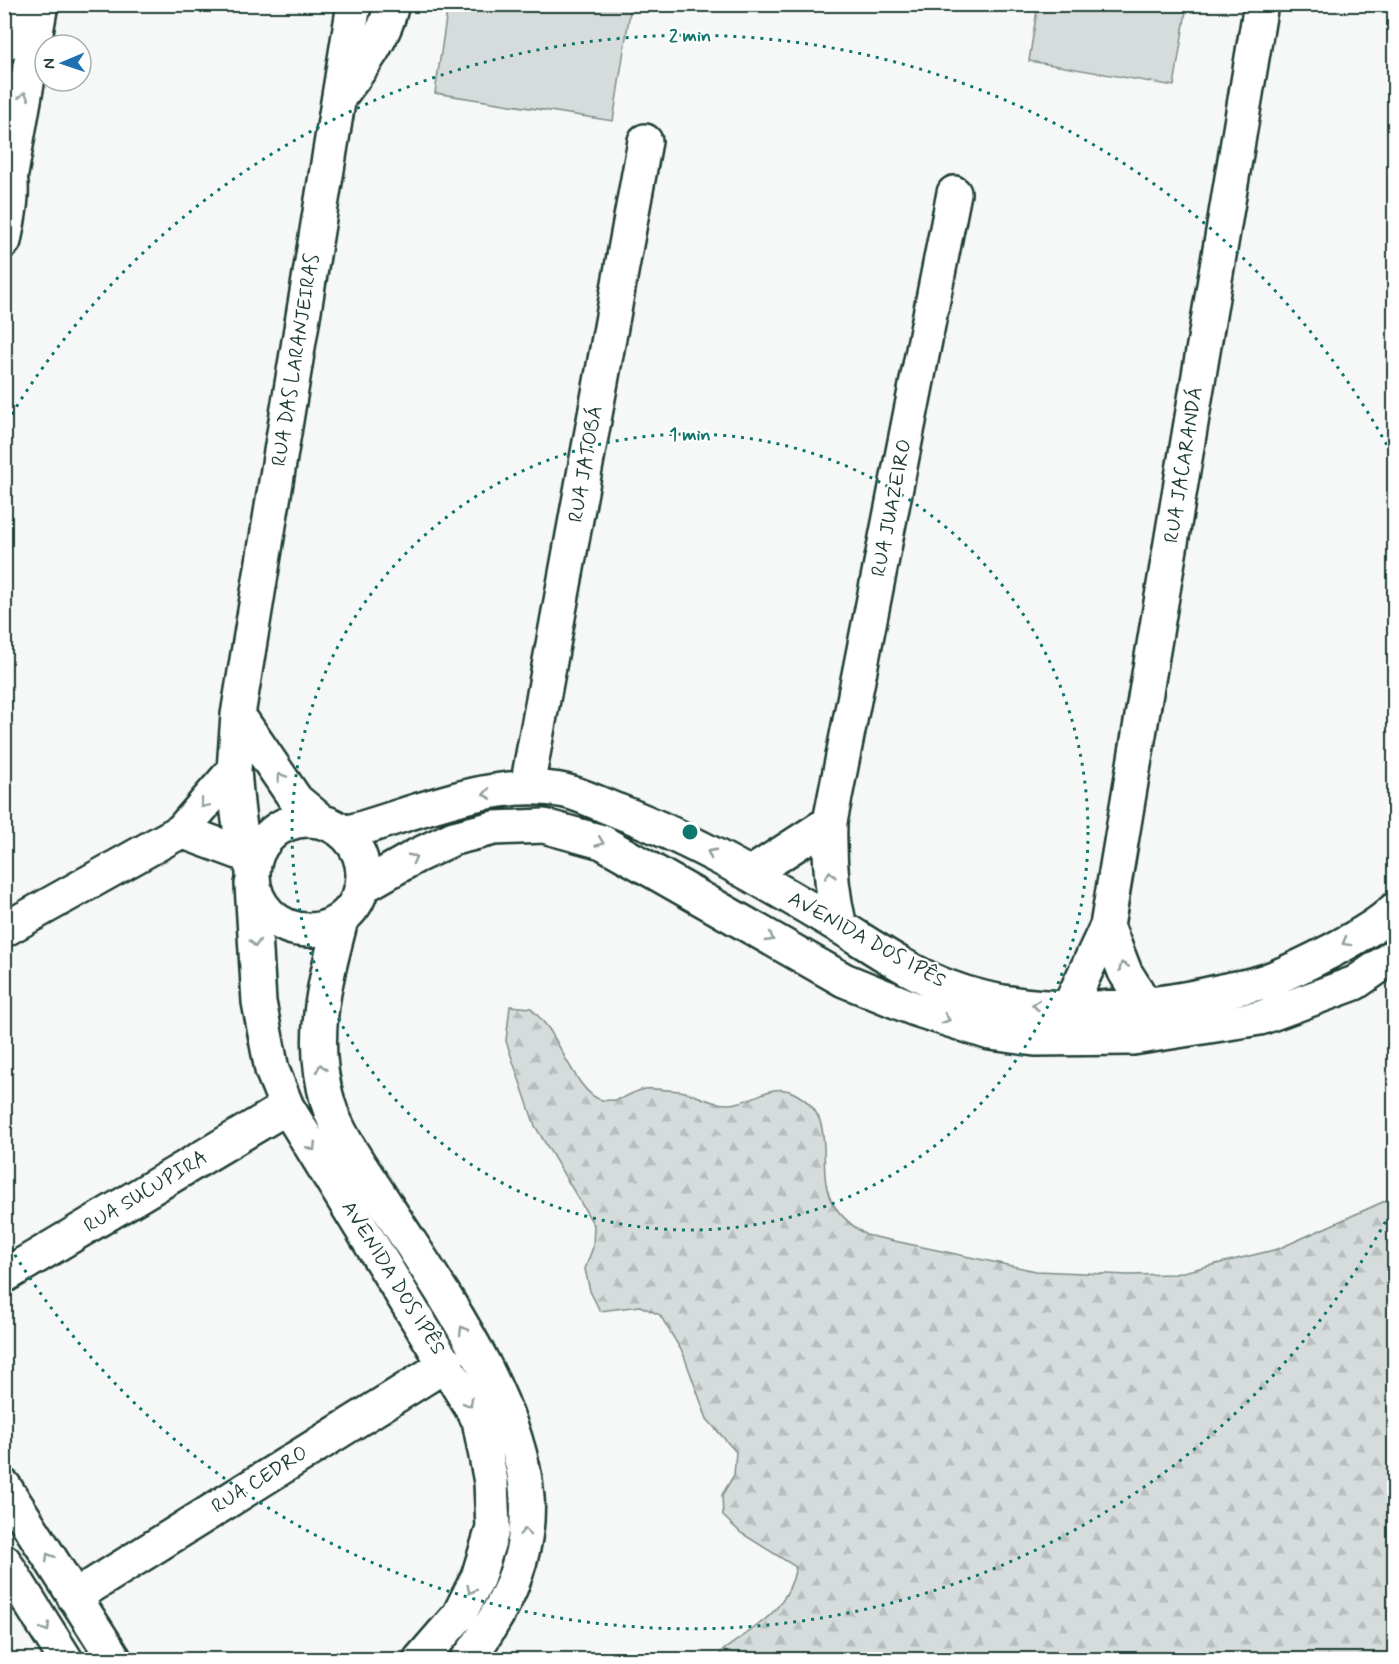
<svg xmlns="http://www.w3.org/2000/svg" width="1399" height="1664" font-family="Mynerve,sans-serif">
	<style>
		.forest { fill: url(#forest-firs); stroke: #7a8c88; stroke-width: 1.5 }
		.green { fill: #d6dcdb; stroke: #7a8c88; stroke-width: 1.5 }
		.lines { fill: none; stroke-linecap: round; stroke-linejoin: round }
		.minor-casing { stroke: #1f3d34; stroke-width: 38 }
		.minor { stroke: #fff; stroke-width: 33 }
		.oneway { stroke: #8f9e9a }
		.ring { fill: none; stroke: #0f766e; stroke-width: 3; stroke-dasharray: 3 6 }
		.labels { text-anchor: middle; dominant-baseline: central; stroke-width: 4.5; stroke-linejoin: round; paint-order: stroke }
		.street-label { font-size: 20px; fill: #1f3d34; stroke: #fff }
		.centre { fill: #0f766e; stroke: #fff; stroke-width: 3 }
		.ring-label { font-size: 18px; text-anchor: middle; font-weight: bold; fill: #0f766e; stroke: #fff; stroke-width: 4.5; stroke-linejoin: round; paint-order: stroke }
	</style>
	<defs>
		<pattern id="forest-firs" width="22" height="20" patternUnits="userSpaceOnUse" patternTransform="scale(1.5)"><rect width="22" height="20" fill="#d6dcdb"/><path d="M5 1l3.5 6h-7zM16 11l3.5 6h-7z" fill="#b7bebd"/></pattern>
	</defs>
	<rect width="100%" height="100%" fill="#f6f7f7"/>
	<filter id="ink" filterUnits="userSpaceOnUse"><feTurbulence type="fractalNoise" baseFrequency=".0167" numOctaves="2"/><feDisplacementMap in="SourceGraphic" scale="12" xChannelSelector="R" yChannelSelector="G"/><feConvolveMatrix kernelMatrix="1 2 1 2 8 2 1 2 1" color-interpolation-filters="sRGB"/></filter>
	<g filter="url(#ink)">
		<path class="forest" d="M510,1006L531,1008C537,1015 544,1022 549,1029C561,1046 581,1098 603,1100C628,1103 631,1087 654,1089C664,1090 675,1090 685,1092C700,1096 713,1105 729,1104C752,1104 771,1081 794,1093C843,1118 812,1168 833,1204C842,1218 853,1226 866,1235L1036,1271L1129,1275L1175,1274L1278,1249L1394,1197V1659H719L721,1652C755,1626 787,1613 796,1567L741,1533L723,1516L722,1495L734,1475L736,1452L707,1419L683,1353L660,1315L640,1306L600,1311L590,1291L585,1269L593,1247L594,1225L535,1126L506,1041Z"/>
		<path class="green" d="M1038,4L1187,5L1174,86L1029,61Z
			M448,5H631L613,121L435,93Z"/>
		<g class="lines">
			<g class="minor-casing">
				<path id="minor" d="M4,44L11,4
					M343,92C363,65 385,37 392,4
					M4,161C18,178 8,221 4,241
					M11,174L41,4
					M238,715L296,800L320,820
					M234,770C237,803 238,837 252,867
					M527,787L645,141
					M253 875a55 55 0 1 1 110 0a55 55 0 1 1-110 0Z
					M181,831L246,855
					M345,833C412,815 496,776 565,791C583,795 601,805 618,811C696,841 767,883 839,926C873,947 910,973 948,987C1028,1018 1140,1011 1222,991C1236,988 1252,986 1266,981C1298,969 1372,933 1394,910
					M750,874L830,822
					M252,884L259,1002L272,1070L287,1107L479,1420L491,1482L493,1528L478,1577L459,1615L420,1660
					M362,887L416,856L454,838L494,828L544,826L602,842L844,980L915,1009L990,1033L1035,1039L1133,1038L1260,1018L1355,983L1394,956
					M341,920C325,982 309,1038 328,1103C338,1137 367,1175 386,1205C438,1287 520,1399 527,1497C530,1537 517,1581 497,1615C488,1630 479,1646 467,1660
					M1107,926L1125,972L1145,1004
					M840,927C831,891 829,858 830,822L954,193
					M4,930L181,831L234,770L238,715L354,4
					M1069,1007L1107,926L1261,4
					M4,1276L287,1107
					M4,1486L115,1660
					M4,1561L66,1660
					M74,1597L447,1364"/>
			</g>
			<use href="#minor" class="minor"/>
		</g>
		<defs><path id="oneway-chevron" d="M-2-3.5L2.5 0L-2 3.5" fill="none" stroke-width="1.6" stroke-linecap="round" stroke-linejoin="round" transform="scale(1.5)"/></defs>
		<g class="oneway">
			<use href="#oneway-chevron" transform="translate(24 96) rotate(-80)"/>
			<use href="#oneway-chevron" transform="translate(281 777) rotate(-124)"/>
			<use href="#oneway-chevron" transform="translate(487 794) rotate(170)"/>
			<use href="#oneway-chevron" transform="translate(204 804) rotate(131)"/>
			<use href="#oneway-chevron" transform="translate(600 842) rotate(21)"/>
			<use href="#oneway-chevron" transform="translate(711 853) rotate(-152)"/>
			<use href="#oneway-chevron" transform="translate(413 858) rotate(-28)"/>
			<use href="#oneway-chevron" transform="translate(830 875) rotate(-96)"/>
			<use href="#oneway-chevron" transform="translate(770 938) rotate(30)"/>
			<use href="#oneway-chevron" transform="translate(1346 942) rotate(151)"/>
			<use href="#oneway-chevron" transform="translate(255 943) rotate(86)"/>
			<use href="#oneway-chevron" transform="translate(1123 966) rotate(-114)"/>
			<use href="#oneway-chevron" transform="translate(1036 1005) rotate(-176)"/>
			<use href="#oneway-chevron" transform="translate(946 1019) rotate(17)"/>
			<use href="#oneway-chevron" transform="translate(321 1068) rotate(-101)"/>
			<use href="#oneway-chevron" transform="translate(312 1147) rotate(58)"/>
			<use href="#oneway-chevron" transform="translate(463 1330) rotate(-121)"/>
			<use href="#oneway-chevron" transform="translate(469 1403) rotate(60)"/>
			<use href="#oneway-chevron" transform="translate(525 1532) rotate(-87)"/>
			<use href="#oneway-chevron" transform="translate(49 1557) rotate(-122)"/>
			<use href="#oneway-chevron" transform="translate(471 1590) rotate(116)"/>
			<use href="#oneway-chevron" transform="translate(46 1628) rotate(58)"/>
		</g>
	</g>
	<g class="ring">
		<circle cx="690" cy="832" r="398"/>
		<path d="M1394 1206A797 797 0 0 1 7 1242M7 422A797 797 0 0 1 1394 458"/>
	</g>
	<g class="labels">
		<g class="street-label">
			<text transform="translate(296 360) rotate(-81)">RUA DAS LARANJEIRAS</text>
			<text transform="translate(586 464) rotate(-80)">RUA JATOBÁ</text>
			<text transform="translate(1184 465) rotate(-81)">RUA JACARANDÁ</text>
			<text transform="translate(892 508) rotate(-79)">RUA JUAZEIRO</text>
			<text transform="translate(867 940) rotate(29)">AVENIDA DOS IPÊS</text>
			<text transform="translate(146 1192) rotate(-31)">RUA SUCUPIRA</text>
			<text transform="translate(393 1278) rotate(58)">AVENIDA DOS IPÊS</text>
			<text transform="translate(260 1480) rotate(-32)">RUA CEDRO</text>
		</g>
	</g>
	<circle cx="690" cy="832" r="9" class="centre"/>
	<g class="ring-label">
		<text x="690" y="41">2 min</text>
		<text x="690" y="440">1 min</text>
	</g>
	<rect width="1399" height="1664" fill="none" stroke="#fff" stroke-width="24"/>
	<rect x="12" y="12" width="1375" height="1640" fill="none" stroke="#1f3d34" stroke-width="2" filter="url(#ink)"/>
	<g transform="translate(63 63) rotate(268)"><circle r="28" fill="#ffffff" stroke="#a5b1ae" stroke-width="1.5"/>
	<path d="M0-4.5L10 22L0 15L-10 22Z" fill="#1f6fb2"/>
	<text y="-9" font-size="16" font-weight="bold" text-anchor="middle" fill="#1f3d34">N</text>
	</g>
</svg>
